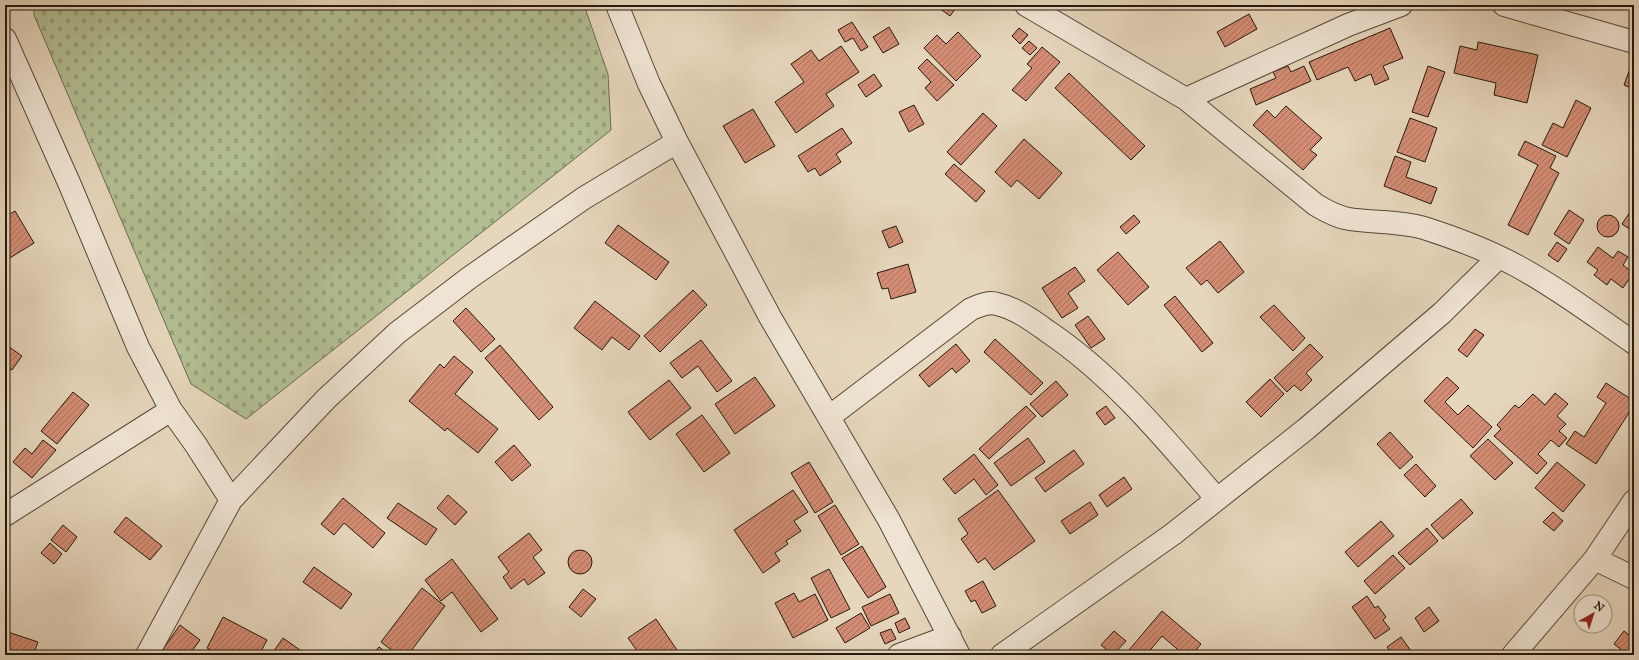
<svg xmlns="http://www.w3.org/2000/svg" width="1639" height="660" font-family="'IM FELL Great Primer',serif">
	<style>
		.cemetery { fill: url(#cemetery-stones); stroke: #6c6c50 }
		.building { fill: url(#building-hatch); stroke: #25190e }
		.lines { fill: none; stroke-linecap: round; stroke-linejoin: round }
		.minor-casing { stroke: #55483a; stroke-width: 24 }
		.minor { stroke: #efe4d3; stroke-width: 22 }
	</style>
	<defs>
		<pattern id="cemetery-stones" width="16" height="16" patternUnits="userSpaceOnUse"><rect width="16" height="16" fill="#b2be92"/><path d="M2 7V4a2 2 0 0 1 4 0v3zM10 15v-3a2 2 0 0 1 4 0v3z" fill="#99a37d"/></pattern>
		<pattern id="building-hatch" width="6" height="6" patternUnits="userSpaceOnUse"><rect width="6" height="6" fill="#d48d74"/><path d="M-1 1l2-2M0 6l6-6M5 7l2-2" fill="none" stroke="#ac725e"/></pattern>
	</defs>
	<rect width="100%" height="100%" fill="#e6d6bc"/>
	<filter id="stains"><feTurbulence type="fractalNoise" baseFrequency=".005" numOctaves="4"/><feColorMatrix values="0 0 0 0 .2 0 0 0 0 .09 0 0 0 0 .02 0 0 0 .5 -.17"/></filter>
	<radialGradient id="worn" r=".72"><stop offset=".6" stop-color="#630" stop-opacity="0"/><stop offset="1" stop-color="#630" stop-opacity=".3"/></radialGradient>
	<path class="cemetery" d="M34,5H584L608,74L611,130L246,419L191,384L34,15Z"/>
	<path class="building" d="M935,5H958L950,16Z
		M1249,14L1257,29L1225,47L1217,32Z
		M852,22L868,47L861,51L853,38L845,42L838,30Z
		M889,27L899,44L883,53L873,37Z
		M1019,28L1028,35L1020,44L1012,36Z
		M1390,28L1403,58L1383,66L1389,79L1375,85L1371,74L1355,81L1348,67L1317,80L1309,62Z
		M958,32L981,56L956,81L924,48L937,35L946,44Z
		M1029,41L1037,48L1030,55L1022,48Z
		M1478,42L1538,55L1527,103L1494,95L1496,83L1454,73L1460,46L1477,50Z
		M841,46L859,72L826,94L834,106L796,133L775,102L804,82L791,64L811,50L819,61Z
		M1042,47L1060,62L1026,101L1012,90L1032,68L1027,64Z
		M927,59L954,85L937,101L925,88L931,82L918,68Z
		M1288,66L1291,72L1304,66L1311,81L1256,105L1250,89L1276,78L1273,72Z
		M1428,66L1445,72L1428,117L1412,112Z
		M1631,66L1634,68V89L1624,85Z
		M1069,73L1145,146L1131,160L1055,88Z
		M874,74L882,86L866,97L858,85Z
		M1576,100L1591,108L1567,157L1542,145L1553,123L1563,128Z
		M914,105L924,124L909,132L899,112Z
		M1286,106L1322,138L1310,150L1317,155L1303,170L1253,125L1267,110L1275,118Z
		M753,109L775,146L745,163L723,126Z
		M983,113L997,126L961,165L947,152Z
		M1410,118L1437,128L1425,162L1397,152Z
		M842,128L852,143L836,154L841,162L820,176L815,168L808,172L798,156Z
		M1024,139L1062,173L1039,199L1017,180L1011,187L995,172Z
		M1525,141L1556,156L1550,168L1559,173L1528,235L1508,225L1538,165L1518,155Z
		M1395,156L1411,162L1406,177L1437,188L1431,204L1384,186Z
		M954,164L985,191L976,202L945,174Z
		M1634,206V232L1622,224Z
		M1569,210L1584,220L1569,244L1554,234Z
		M15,211L34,243L5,261V217Z
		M1134,215L1140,222L1126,234L1120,227Z
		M1597 226a11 11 0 1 1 22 0a11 11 0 1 1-22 0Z
		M618,225L669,262L656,280L605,243Z
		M896,226L903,242L889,248L882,231Z
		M1220,241L1244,272L1218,293L1207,280L1201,285L1186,268Z
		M1557,242L1567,249L1558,262L1548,255Z
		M1598,247L1613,258L1618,251L1628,257L1623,265L1633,273L1623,288L1611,279L1607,285L1594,275L1598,270L1587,262Z
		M1118,252L1149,287L1128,305L1097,270Z
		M908,264L916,292L891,299L888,288L882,289L877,273Z
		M1075,267L1085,281L1068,293L1078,308L1062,318L1042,288Z
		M693,290L707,305L660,352L644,336Z
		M1175,296L1213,343L1202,352L1164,305Z
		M595,301L640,336L629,350L612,337L602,350L574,328Z
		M1274,305L1305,338L1293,351L1260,317Z
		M466,308L495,339L481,352L453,321Z
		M1088,316L1105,339L1091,348L1075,325Z
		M1475,329L1484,335L1467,357L1458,350Z
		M995,339L1043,383L1031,395L984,352Z
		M701,340L732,381L717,392L698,366L682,378L670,363Z
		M5,344L22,356L12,370L5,366Z
		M956,344L970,361L956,373L952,368L929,387L919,375Z
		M1310,344L1323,357L1306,373L1312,380L1301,391L1294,385L1287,392L1274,378Z
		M500,345L553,407L539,420L485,358Z
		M454,356L473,372L455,394L498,429L478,453L447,428L445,431L409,401L440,364L444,368Z
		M755,377L775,406L735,434L715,404Z
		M1447,377L1459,388L1445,402L1458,415L1468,405L1492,427L1473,448L1424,401Z
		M1270,379L1284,394L1261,417L1246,402Z
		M669,380L691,408L650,440L628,412Z
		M1056,381L1068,395L1042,417L1030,404Z
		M1606,383L1634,401V405L1596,464L1566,444L1575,431L1584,437L1606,403L1597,397Z
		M73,392L89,405L57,444L41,431Z
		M1555,393L1568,404L1557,416L1566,424L1559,431L1567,438L1559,447L1551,440L1538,454L1547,463L1537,474L1494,436L1501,429L1497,425L1515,405L1519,408L1533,394L1545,405Z
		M1026,406L1036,416L989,459L979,449Z
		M1106,406L1115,418L1105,425L1096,413Z
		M702,415L730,453L704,472L676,434Z
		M1390,432L1413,457L1400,469L1377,444Z
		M1028,438L1045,462L1011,486L994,463Z
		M1488,439L1513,463L1495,480L1470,456Z
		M43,440L56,450L32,478L13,462L25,448L32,454Z
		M514,445L531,465L512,481L495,462Z
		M1074,450L1084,464L1045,492L1035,478Z
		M974,454L998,485L986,495L974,479L955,494L943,479Z
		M809,462L833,502L815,513L791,473Z
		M1557,462L1585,485L1563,512L1535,488Z
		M1416,464L1436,486L1425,497L1404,475Z
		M1124,477L1132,489L1107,507L1099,495Z
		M793,490L808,512L794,521L801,531L786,541L788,544L775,553L780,561L763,573L734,530Z
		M998,490L1035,541L994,570L985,558L978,563L961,539L968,534L958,519Z
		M448,495L467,512L455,525L437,508Z
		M343,498L385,533L373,548L344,523L334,535L321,524Z
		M1461,499L1473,513L1443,539L1431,525Z
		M1090,502L1098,515L1070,534L1061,521Z
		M398,503L437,529L426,545L387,518Z
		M835,505L859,544L841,555L818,516Z
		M1553,512L1563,521L1554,531L1543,522Z
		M126,517L162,546L150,560L114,532Z
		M1381,521L1394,536L1358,567L1345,552Z
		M63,525L77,537L66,552L51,540Z
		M1427,528L1438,541L1410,565L1398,553Z
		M529,533L542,550L533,557L545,573L528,585L524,579L511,589L503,577L509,572L498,557Z
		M50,543L62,554L54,564L41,553Z
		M862,546L886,587L868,598L842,558Z
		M568 562a12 12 0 1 1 24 0a12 12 0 1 1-24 0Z
		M1393,555L1405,568L1375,594L1364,581Z
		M452,559L498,619L481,632L452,592L441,601L425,580Z
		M314,567L352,594L341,609L303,582Z
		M829,569L850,609L831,618L811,578Z
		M983,581L996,606L982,613L975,600L971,602L965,591Z
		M422,588L445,606L408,655H398L381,642Z
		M583,589L596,599L581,617L569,607Z
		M794,593L799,602L815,594L828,620L793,638L775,603Z
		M890,594L899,613L871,626L862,607Z
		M1367,596L1375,608L1378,606L1386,617L1383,620L1390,629L1375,639L1352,607Z
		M1429,607L1439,621L1424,632L1415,618Z
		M1162,611L1201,644L1192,655H1184L1162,636L1146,655H1135L1129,650Z
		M861,613L870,628L845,643L836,628Z
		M223,617L267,640L259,655H220L207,648Z
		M905,618L910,628L899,633L895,623Z
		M656,619L679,653L677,655H640L628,638Z
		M180,625L200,640L189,655H159Z
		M891,629L896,639L885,644L880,633Z
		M5,631L38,642L33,655H22L5,649Z
		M1114,631L1126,641L1113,655L1101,645Z
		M1624,631L1634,639V655H1628L1614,644Z
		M1401,637L1411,651L1405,655H1393L1387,647Z
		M283,638L307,655H277L273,652Z
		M379,647L387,653L386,655H372Z"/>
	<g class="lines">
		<g class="minor-casing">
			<path id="minor" d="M617,5L649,84L677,142L770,317L889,520L959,655
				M1026,5L1186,99L1316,205C1326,211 1337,217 1349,219C1375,223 1402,221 1427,229C1458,239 1489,251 1517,266C1558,288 1596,317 1634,343
				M1504,5L1634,42
				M5,39L70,185L138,347L171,410L196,445L231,500
				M1186,99L1348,25L1401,5
				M829,417L971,309C979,306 988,301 997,304C1015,308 1032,320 1047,331C1114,376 1165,439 1217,499
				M5,515L171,410
				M1595,559L1634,578
				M147,655L231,500L326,399L397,333L469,278L584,198L677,142
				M899,655L950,636
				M1002,655L1173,534L1306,429L1442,313L1499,257
				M1513,655L1595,559L1634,501"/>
		</g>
		<use href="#minor" class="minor"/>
	</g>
	<rect width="1639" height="660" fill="none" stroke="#e6d6bc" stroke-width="20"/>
	<rect x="6" y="6" width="1627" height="648" fill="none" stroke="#25190e" stroke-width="2"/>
	<rect x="10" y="10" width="1619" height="640" fill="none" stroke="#25190e"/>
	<g transform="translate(1593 614) rotate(39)"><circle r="19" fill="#efe4d3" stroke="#9e9384"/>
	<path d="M0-3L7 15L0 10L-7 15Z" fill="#8f2418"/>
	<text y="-6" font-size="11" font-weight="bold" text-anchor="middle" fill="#25190e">N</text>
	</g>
	<rect width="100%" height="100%" filter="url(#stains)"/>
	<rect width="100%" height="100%" fill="url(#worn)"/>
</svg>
